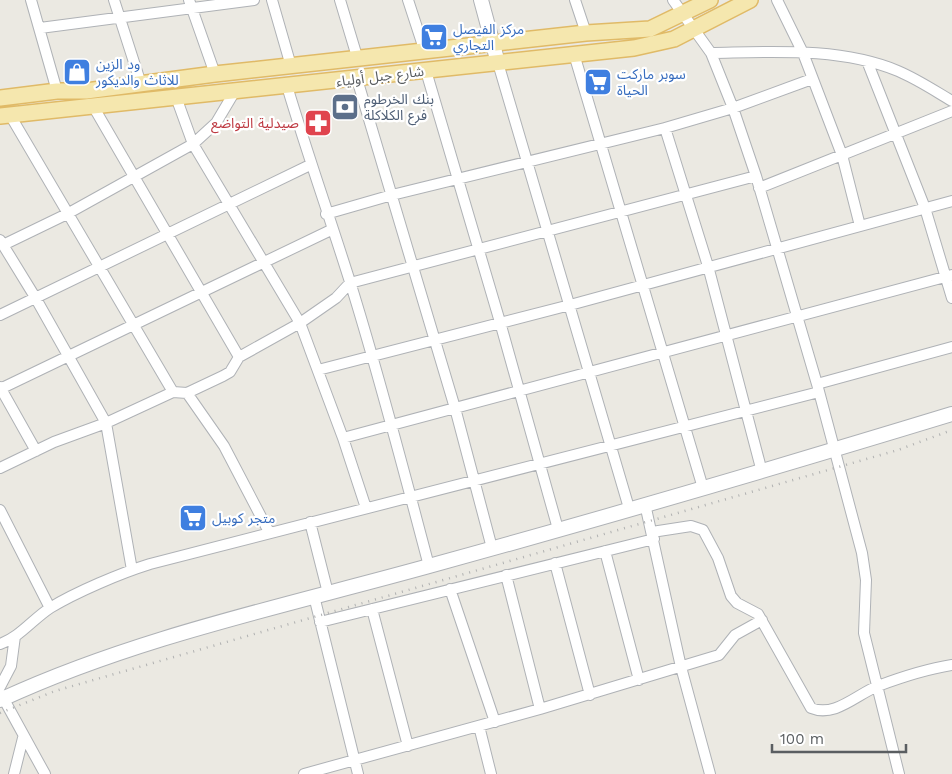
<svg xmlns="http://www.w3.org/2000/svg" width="952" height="774" font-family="'Work Sans','Noto Sans Arabic',sans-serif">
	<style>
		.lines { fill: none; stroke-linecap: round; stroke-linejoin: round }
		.street-casing { stroke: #afb2b6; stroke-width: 12 }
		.secondary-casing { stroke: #afb2b6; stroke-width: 16 }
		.primary-casing { stroke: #e0ba67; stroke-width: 18 }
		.street { stroke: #fff; stroke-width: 10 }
		.secondary { stroke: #fff; stroke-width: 14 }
		.primary { stroke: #f5e7ae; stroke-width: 15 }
		.rail { stroke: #b0b1b1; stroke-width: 2.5; stroke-dasharray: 1 6; stroke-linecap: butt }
		.labels { text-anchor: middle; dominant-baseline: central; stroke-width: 4.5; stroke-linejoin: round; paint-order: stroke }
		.shop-label { font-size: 14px; fill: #366cbe; stroke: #fff; text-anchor: start }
		.street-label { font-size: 14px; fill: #5a5e61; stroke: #fff }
		.service-label { font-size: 14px; fill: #4e5e75; stroke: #fff; text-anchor: start }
		.health-label { font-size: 14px; fill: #be3a42; stroke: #fff; text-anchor: end }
	</style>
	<rect width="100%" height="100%" fill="#ebe9e2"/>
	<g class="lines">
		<g class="street-casing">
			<path id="street" d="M31,0L57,91
				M114,0L141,84
				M189,0L215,74
				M272,0L291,66
				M340,0L358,60
				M408,0L425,52
				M575,0L586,33
				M673,0L711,53L733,108L756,176L817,384L862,553L866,580L864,633L899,774
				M777,0L803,53L842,155L860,226
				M40,28L254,0
				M711,53C772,52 840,47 898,71C917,79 935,91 952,101
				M574,54L703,488
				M867,61L925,208L952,298
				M498,63L629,508
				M426,71L500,322L558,529
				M357,79L455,408L492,548
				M287,86C307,153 330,218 351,285C380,378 404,472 429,566
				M176,97L193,144L300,323L343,438L366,508
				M93,106L239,357
				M10,115L173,392
				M665,128L708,266L762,472
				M759,188L952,111
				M326,214L392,195L665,128L733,108L812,79
				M0,240L35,297L106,423L132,570
				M3,245L67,214L193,144L216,123L235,91
				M0,315L310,165
				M318,370L570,305L952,201
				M817,384L952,347
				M0,387L36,451
				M0,389L331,230
				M187,393L224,446L269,532
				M343,438L952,275
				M0,468L54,442L106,423L173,392L187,393L223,376L230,372L239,357L300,323L336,298L350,283L756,176
				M645,504L681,667L710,774
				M0,510L50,608
				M310,522L328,593
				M652,532L691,526L703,530L718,558L731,596L737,603L758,614L811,708C835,718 857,694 878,686C902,677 927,669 952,665
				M605,551L639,680
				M555,563L590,695
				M506,575L540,709
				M450,589L495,722
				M314,596L358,774
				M372,609L408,746
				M320,622L654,539
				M0,644C20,637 33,619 50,608C76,592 121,573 150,564L819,392
				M0,687L11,666L15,636
				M1,694L45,774
				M479,726L491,774
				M14,774L23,738
				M304,774L540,709L719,655L735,635L762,620"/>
		</g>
		<g class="secondary-casing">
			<path id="secondary" d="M481,0L498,63
				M0,700C136,637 285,606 429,566C604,518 778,467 952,414"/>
		</g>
		<g class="primary-casing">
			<path id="primary" d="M0,98L57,91H86L215,74L586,33L650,29L710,0
				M0,116L634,48L674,39L750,0"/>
		</g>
		<use href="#street" class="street"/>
		<use href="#secondary" class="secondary"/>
		<use href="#primary" class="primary"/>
		<path class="rail" d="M0,713L55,691L898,450L952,430"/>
	</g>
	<defs>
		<g id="supermarket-square" transform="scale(1.4375)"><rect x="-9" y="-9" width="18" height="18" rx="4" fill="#3f7fe0" stroke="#fff"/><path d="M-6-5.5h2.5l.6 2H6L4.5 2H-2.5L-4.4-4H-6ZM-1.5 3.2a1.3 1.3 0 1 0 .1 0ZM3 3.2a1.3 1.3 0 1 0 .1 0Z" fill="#fff"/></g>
		<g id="shop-square" transform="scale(1.4375)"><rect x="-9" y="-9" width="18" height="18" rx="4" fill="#3f7fe0" stroke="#fff"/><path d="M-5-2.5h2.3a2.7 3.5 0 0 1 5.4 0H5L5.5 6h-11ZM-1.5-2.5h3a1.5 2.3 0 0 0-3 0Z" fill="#fff"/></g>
		<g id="bank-square" transform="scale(1.4375)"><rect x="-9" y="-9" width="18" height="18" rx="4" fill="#5c6f8a" stroke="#fff"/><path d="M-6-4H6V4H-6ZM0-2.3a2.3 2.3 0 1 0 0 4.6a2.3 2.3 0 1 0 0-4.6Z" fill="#fff"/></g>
		<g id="pharmacy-square" transform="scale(1.4375)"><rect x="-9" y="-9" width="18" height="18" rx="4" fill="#e0444e" stroke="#fff"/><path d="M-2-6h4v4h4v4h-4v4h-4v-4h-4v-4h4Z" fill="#fff"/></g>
	</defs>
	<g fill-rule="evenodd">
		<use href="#supermarket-square" x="434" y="37"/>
		<use href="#shop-square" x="77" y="72"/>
		<use href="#supermarket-square" x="598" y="82"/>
		<use href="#bank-square" x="345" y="107"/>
		<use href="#pharmacy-square" x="318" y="123"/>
		<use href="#supermarket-square" x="193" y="518"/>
	</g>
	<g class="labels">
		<g class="shop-label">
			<text x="453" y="29">مركز الفيصل<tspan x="453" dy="16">التجاري</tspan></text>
			<text x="96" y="64">ود الزين<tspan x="96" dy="16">للاثاث والديكور</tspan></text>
			<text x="617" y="74">سوبر ماركت<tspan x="617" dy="16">الحياة</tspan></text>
			<text x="212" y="518">متجر كوبيل</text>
		</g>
		<g class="street-label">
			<text transform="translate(380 76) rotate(-7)">شارع جبل أولياء</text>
		</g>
		<g class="service-label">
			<text x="364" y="99">بنك الخرطوم<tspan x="364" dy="16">فرع الكلاكلة</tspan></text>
		</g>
		<g class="health-label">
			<text x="299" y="123">صيدلية التواضع</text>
		</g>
	</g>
	<path d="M772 744v8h134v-8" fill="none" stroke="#5a5e61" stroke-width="2.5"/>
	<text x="780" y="744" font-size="15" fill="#5a5e61" stroke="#ffffff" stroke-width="4" paint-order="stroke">100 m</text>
</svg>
